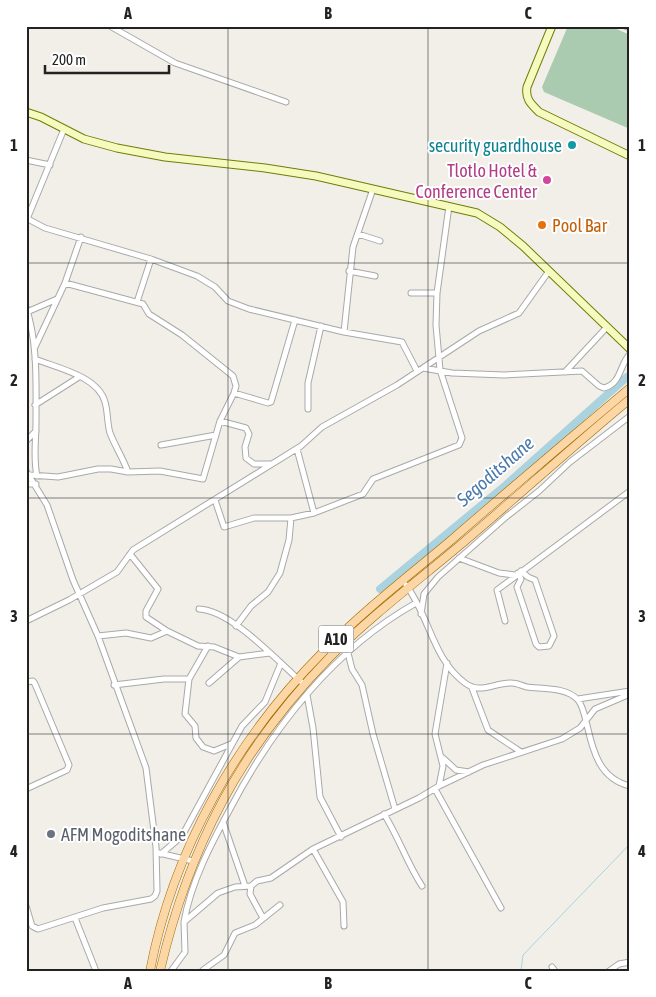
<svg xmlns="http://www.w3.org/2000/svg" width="656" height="997" font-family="'Asap Condensed',sans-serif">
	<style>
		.cemetery { fill: #aacbaf }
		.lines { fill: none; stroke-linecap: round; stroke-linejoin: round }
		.stream { stroke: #aad3df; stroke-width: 1 }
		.river { stroke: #aad3df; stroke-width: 8 }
		.street-casing { stroke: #a9a9a9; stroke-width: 7 }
		.secondary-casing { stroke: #707d05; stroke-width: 9 }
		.primary-casing { stroke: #a06b00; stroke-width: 9 }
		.street { stroke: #fff; stroke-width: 5 }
		.secondary { stroke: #f7fabf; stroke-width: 7 }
		.primary { stroke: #fcd6a4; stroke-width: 8 }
		.grid { fill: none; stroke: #222; stroke-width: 1; stroke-opacity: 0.55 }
		.culture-dot { fill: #0f9aa8; stroke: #fff; stroke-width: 2 }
		.hotel-dot { fill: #d1479c; stroke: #fff; stroke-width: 2 }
		.food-dot { fill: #e8710a; stroke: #fff; stroke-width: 2 }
		.worship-dot { fill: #6b7280; stroke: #fff; stroke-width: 2 }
		.labels { text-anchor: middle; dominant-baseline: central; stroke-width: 4; stroke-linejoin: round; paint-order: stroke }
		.shield { fill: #fff; stroke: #646464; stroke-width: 1 }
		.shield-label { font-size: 16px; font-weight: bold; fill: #222 }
		.culture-label { font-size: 18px; fill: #0d838f; stroke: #fff; text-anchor: end }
		.hotel-label { font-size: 18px; fill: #b23c85; stroke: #fff; text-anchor: end }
		.food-label { font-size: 18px; fill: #c56008; stroke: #fff; text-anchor: start }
		.worship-label { font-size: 18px; fill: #5b616d; stroke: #fff; text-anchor: start }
		.water-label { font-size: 19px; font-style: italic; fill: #4a7aab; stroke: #fff }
		.neatline { fill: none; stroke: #222; stroke-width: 2 }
		.grid-label { font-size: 16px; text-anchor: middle; font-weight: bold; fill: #222 }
	</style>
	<rect width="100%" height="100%" fill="#f2efe9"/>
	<path class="cemetery" d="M568,26H610L630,35V129L544,92L542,87Z"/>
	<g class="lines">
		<path class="stream" d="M627,377L630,375
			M521,971L523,955L630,844"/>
		<path class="river" d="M380,589L506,485L627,377"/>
		<g class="street-casing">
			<path id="street" d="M110,26L175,63L286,102
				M625,26L630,28
				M26,160L50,165
				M26,218L45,228L151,259L197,276L215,287L228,301L249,309L344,332L402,342L417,371
				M27,219L64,129
				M358,234L380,241
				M349,271L375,276
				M411,293H437L449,206
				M137,302L151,259
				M26,307C38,343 36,385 36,422C36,441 33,458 37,476
				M27,312L57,299
				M344,332L353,247L373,189
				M35,347L65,283L81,237
				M35,359C57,368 98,376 105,402C108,412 107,423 110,433C115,446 123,458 128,472
				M423,368L452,373L504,375L582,371L599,386L604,388C622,383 619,365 630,354
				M565,372L607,327
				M234,393L268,403L271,402L295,320
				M35,405L79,377
				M308,409V383L321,326
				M220,421L246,428L249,434L245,447L246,458L254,464H270
				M26,441L36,431
				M161,445L216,435
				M297,449L314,513
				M26,471L47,505L73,580L98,636L146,768L156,847L157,891L155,896L151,899L103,908L38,929L32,926L26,906
				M30,475L58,477L98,469H111L128,472L160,471L203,479L220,421L234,393L236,386L233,376L182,335L149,314L143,304L65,283
				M26,484H36
				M215,500L224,527L254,518H291L314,513L363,494L373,479L459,445L462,438L440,370L436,325L437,293
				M130,554L158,589L146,611V617L167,631
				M459,558L499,573L515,575
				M518,573L521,579L517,587L536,644L539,647L549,646L554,636L535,580L528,577L521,571
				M406,585C429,615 433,660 465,683C481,695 495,682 512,683C517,683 522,686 527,687C542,689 567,687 578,700C583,706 585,717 587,725C593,752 600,779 630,786
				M199,609C232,610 280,664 305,685
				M421,614L424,594L438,577L506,517L539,491L570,462L630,416
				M26,621L69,600L117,572L133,550L301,446L322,427L397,385L479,331L519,313L549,271
				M505,621L497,590L630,491
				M236,626L251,606L268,592L280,573L289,540L291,518
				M98,636L126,633L151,638L167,631L198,646L214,647L239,657
				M208,646L189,679L185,714L195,726L196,738L203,747L214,751L231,744
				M348,653L352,669L362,685L373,734L395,809
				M26,682L33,681L35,684L69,765L67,770L26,789
				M209,683L239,657L270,653
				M114,685L164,679H189
				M472,688L488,730L521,752
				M307,695L313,728L320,797L341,837
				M578,699L630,691
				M443,758L456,770L469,772
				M439,786L483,765L562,739L580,728L595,709L630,694
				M435,789L501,908
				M384,814C399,838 407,863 422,886
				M223,822L245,886
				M313,849L343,902L344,926
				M159,853L193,861
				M161,854L182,836L242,726L265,702L281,663
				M251,886L250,894L263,918
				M75,918L96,971
				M184,922C191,882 211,844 230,809C273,727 334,649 416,603
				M552,967L555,971
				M203,970L224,955L235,933L255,925L280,905
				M171,971L185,952L184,922L218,893L235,887L251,886L257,881L271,878L313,849L419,798L439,786L443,766L435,734L447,663
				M609,971L619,964L630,962"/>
		</g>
		<g class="secondary-casing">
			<path id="secondary" d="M552,26L527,87C525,99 531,104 539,112L630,156
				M26,112L41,117L84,139L117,148L165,157L265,168L316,176L477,213L500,227L523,246L630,349"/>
		</g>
		<g class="primary-casing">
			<path id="primary" d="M150,971C173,850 237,738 324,651C362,612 407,577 449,542C509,490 569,439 630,388
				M160,971C189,847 240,749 330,657C370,617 416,582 459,546C517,497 572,447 630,399"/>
		</g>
		<use href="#street" class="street"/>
		<use href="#secondary" class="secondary"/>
		<use href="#primary" class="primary"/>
	</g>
	<path class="grid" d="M228,26V971M428,26V971M26,263H630M26,498H630M26,734H630"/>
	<circle class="culture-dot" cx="572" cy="145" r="5"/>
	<circle class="hotel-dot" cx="547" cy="180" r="5"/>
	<circle class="food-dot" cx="542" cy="225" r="5"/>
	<circle class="worship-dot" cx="51" cy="834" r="5"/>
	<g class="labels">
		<rect class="shield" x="318.5" y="625.5" width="35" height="27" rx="4"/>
		<g class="shield-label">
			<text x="336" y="639">A10</text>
		</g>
		<g class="culture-label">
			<text x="562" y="145">security guardhouse</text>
		</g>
		<g class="hotel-label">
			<text x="537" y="170">Tlotlo Hotel &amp;<tspan x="537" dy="21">Conference Center</tspan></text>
		</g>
		<g class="food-label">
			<text x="552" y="225">Pool Bar</text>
		</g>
		<g class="worship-label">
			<text x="61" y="834">AFM Mogoditshane</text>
		</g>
		<g class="water-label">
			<text transform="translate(495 471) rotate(-41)">Segoditshane</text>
		</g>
	</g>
	<rect width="656" height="997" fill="none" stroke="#ffffff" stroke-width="55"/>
	<path d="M45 65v8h124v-8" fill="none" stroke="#222222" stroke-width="2.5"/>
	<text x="52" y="65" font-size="15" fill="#222222" stroke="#ffffff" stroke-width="4" paint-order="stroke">200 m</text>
	<rect x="28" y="28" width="600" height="942" class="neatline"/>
	<g class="grid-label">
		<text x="128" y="19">A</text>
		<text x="328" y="19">B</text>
		<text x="528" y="19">C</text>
		<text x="14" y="151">1</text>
		<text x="642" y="151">1</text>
		<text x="14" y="386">2</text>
		<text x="642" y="386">2</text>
		<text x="14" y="622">3</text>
		<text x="642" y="622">3</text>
		<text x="14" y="857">4</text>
		<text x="642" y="857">4</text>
		<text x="128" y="989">A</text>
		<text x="328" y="989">B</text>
		<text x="528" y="989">C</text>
	</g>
</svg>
